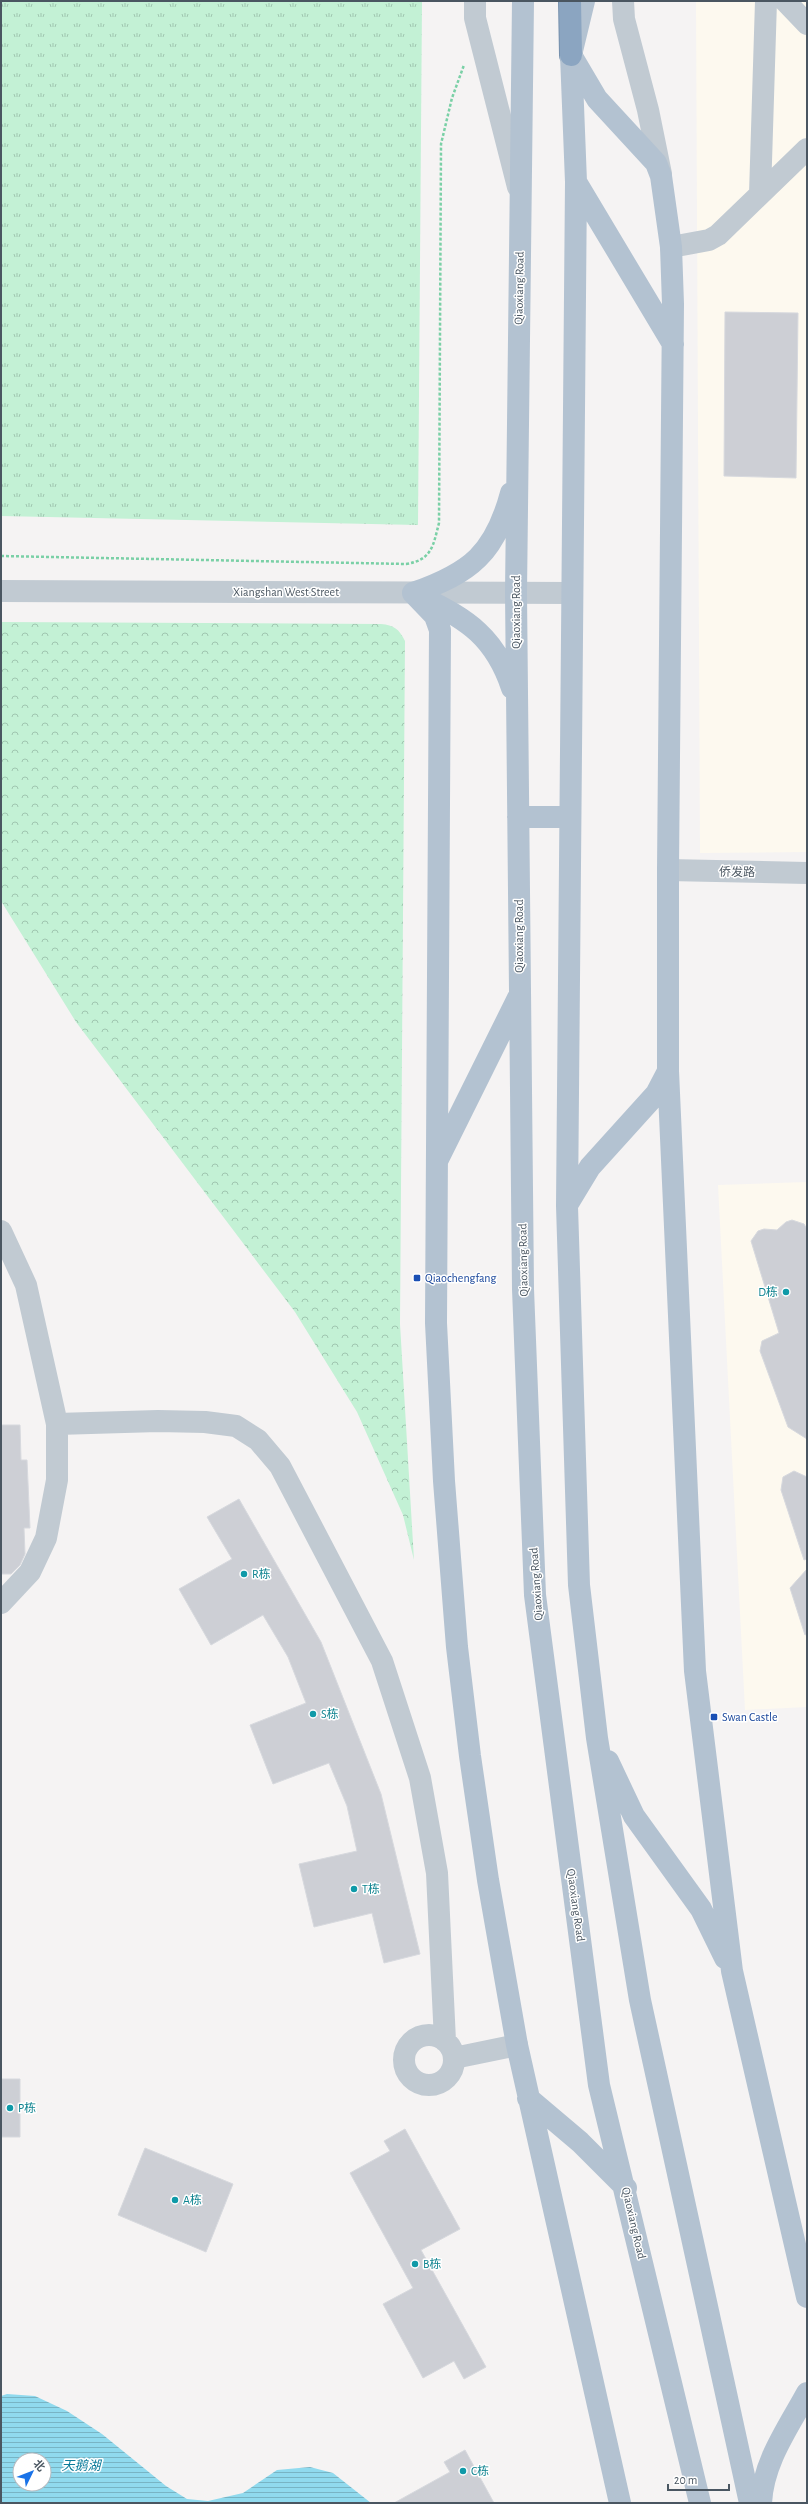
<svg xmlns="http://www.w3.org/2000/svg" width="808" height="2504" font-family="'Alegreya Sans','Noto Sans SC',sans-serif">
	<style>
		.commercial { fill: #fdf9ef }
		.grass { fill: url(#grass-tufts) }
		.forest { fill: url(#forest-crowns) }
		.water { fill: url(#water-rules); fill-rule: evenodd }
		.building { fill: #cdcfd5; stroke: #d7d9de }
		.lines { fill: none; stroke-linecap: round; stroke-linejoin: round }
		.highway-casing { stroke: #7690ad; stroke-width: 24 }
		.path { stroke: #7ad0a6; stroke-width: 2.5; stroke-dasharray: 3 2; stroke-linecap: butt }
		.minor { stroke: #c1cad2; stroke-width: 22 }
		.major { stroke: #b3c2d1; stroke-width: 22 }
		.highway { stroke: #8ba5c1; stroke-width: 22 }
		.transit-dot { fill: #1a4fb4; stroke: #fff; stroke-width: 1.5 }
		.culture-dot { fill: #0f9aa8; stroke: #fff; stroke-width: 1.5 }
		.labels { text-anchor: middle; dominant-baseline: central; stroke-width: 3; stroke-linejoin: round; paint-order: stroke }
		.street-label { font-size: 12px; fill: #4a5661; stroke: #fff }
		.transit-label { font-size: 12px; fill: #164399; stroke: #fff; text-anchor: start }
		.culture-label { font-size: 12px; fill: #0d838f; stroke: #fff; text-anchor: start }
		.water-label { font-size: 13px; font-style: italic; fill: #0c7c9b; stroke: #fff }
	</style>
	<defs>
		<pattern id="grass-tufts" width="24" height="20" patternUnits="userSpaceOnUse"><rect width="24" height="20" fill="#c3f1d5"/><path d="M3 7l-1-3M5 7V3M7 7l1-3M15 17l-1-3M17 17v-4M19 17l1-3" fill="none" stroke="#a0c6b0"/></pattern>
		<pattern id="forest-crowns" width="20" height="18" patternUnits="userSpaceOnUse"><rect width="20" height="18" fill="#c3f1d5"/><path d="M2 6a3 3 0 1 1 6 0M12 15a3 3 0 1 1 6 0" fill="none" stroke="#a0c6b0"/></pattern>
		<pattern id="water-rules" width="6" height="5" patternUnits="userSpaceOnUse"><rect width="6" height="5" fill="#90daee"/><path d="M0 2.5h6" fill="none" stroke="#78b4c4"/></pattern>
	</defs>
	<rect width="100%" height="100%" fill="#f5f3f3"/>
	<path class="commercial" d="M696,1H807V852L700,853Z
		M807,1182V1707L745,1710L718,1185Z"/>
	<path class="grass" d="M1,1H422L418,525L1,516Z"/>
	<path class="forest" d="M1,622L381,624C394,625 399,629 405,641L400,1324L414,1560L403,1515L357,1412L295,1312L76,1022L1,901Z"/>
	<path class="water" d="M7,2394L35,2396L67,2411L102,2434L166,2486L187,2499L208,2501L243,2493L277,2470L310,2467L333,2473L371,2503H1V2396ZM20,2460H44V2484H20Z"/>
	<path class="building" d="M725,312L798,313L796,478L724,476Z
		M792,1220L804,1224L807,1229V1439L788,1427L760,1351L762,1341L779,1333L751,1241L758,1231L764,1229L777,1230L786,1222Z
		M1,1425H20L21,1460H27L30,1528H24L25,1554L20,1565L11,1574H1Z
		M794,1471L807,1477V1559L804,1560L781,1490L783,1477Z
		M239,1499L321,1642L381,1794L420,1954L384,1963L372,1913L314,1927L299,1864L357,1851L347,1806L329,1763L273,1784L250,1725L306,1703L288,1657L263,1615L211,1645L179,1589L232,1559L207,1517Z
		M807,1569V1634L805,1635L790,1588Z
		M1,2079H20V2137H1Z
		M405,2129L460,2229L421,2250L486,2367L464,2379L454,2361L423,2378L383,2304L413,2288L350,2173L390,2151L384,2141Z
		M145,2148L233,2184L206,2252L118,2215Z
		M465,2450L494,2503H394L450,2472L444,2462Z"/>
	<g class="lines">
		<g class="highway-casing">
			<path id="highway" d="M570,1L571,55"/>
		</g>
		<path class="path" d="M1,556L406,564C432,560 433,546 439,523L441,144L452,98L464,65"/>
		<path class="minor" d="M475,1V18L518,187
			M623,1L624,19L648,110L661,174
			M785,1L807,24
			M760,194L766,1
			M671,247L709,240L718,235L807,149
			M1,591L571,593
			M668,870L807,873
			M1,1231L26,1285L57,1424V1480L46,1538L30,1572L1,1603
			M57,1424L158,1421L205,1422L236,1426L258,1440L280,1466L382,1661L420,1778L437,1873L445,2041
			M404 2060a25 25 0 1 1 50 0a25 25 0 1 1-50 0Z
			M454,2058L517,2045"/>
		<path class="major" d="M523,1L516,593L523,1289L535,1595L599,2085L700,2503
			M584,1L571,55L576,182L567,1206L579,1585L597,1738L640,2000L750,2503
			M574,60L597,99L656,163L661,176L671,247L673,304L668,870V1071L695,1671L732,1971L807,2297
			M576,182L673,344
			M413,593L435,616L440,630L436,1323L444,1481L457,1647L470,1756L488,1880L517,2045L620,2503
			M413,593C471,573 495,553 511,493
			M422,597C468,620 495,637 512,688
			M518,817H569
			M438,1159L518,998
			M567,1205L590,1167L656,1094L668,1071
			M608,1761L634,1816L701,1909L725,1958
			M528,2098L580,2142L626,2188
			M761,2503C763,2462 788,2428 807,2393"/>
		<use href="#highway" class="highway"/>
	</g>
	<g class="transit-dot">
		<rect x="413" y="1274" width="8" height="8" rx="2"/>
		<rect x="710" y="1713" width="8" height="8" rx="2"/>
	</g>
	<g class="culture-dot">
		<circle cx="786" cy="1292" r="4"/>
		<circle cx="244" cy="1574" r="4"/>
		<circle cx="313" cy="1714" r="4"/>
		<circle cx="354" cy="1889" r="4"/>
		<circle cx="10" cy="2108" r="4"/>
		<circle cx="175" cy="2200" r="4"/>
		<circle cx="415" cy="2264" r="4"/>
		<circle cx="463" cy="2471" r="4"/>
	</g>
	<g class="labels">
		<g class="street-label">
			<text transform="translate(519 288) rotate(-89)">Qiaoxiang Road</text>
			<text x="286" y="592">Xiangshan West Street</text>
			<text transform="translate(516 612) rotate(-90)">Qiaoxiang Road</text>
			<text transform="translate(737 872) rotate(1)">侨发路</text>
			<text transform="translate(519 936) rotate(-90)">Qiaoxiang Road</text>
			<text transform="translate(523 1260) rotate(-91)">Qiaoxiang Road</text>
			<text transform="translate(536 1584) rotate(-94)">Qiaoxiang Road</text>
			<text transform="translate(576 1905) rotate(82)">Qiaoxiang Road</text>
			<text transform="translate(634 2223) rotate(77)">Qiaoxiang Road</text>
		</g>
		<g class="transit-label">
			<text x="425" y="1278">Qiaochengfang</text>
			<text x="722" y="1717">Swan Castle</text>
		</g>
		<g class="culture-label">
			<text x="778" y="1292" text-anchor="end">D栋</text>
			<text x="252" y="1574">R栋</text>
			<text x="321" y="1714">S栋</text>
			<text x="362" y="1889">T栋</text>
			<text x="18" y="2108">P栋</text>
			<text x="183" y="2200">A栋</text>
			<text x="423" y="2264">B栋</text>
			<text x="471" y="2471">C栋</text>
		</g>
		<g class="water-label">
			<text x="81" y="2466">天鹅湖</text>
		</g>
	</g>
	<rect width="808" height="2504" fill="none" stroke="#4a5661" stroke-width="4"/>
	<g transform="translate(32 2472) rotate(47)"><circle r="19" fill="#ffffff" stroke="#b7bbc0"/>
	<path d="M0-3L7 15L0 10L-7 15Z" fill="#1a73e8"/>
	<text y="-6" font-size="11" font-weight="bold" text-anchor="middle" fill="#4a5661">北</text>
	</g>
	<path d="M668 2484v6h61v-6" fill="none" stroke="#4a5661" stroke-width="2"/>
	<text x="674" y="2484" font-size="12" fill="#4a5661" stroke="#ffffff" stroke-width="3" paint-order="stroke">20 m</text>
</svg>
